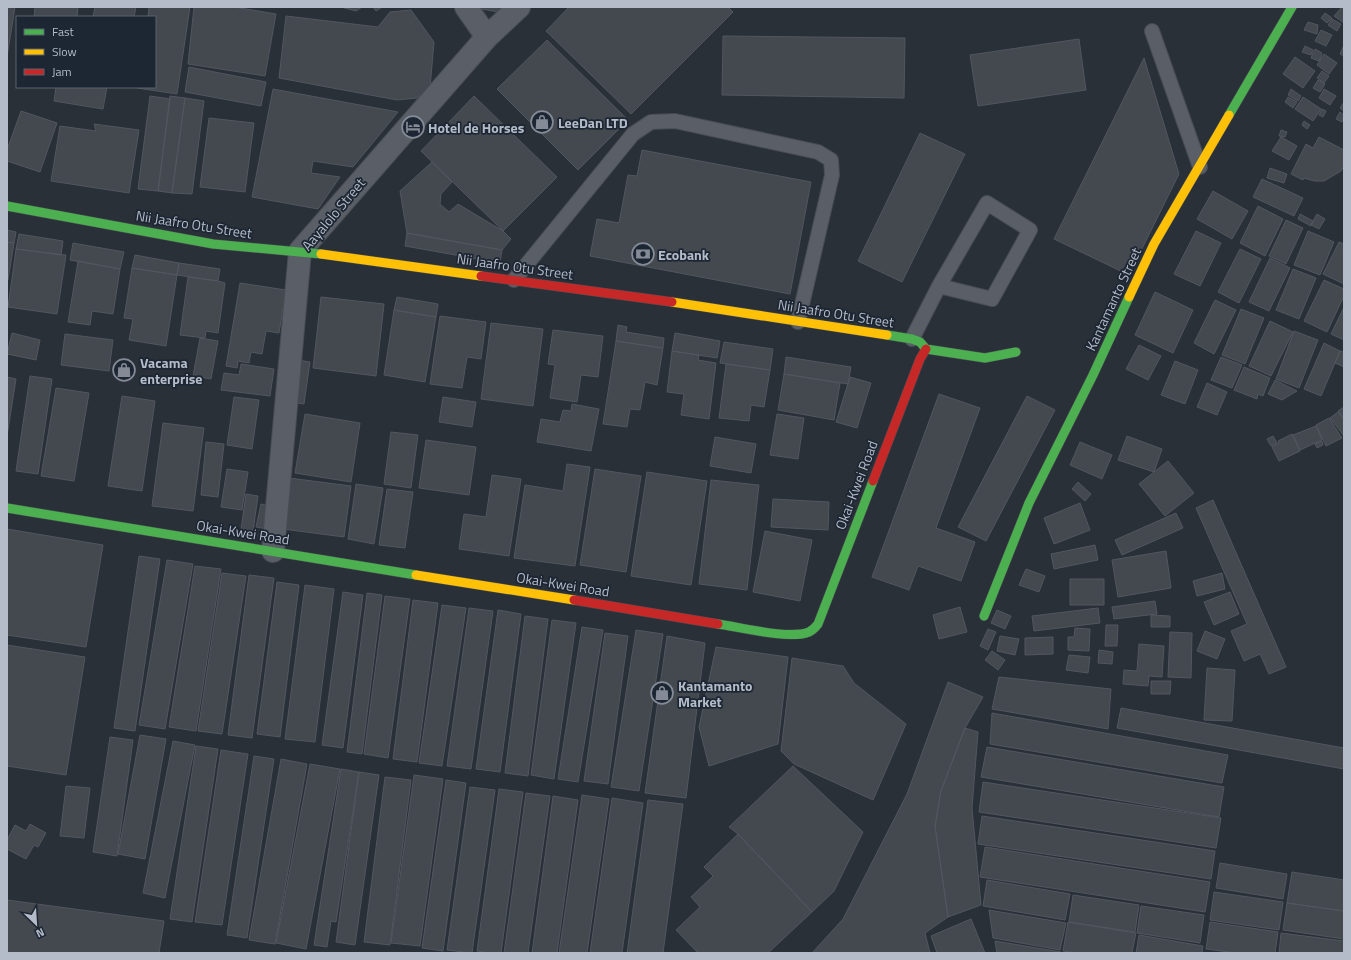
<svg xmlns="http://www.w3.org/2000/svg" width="1351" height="960" font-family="'Titillium Web',sans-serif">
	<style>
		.building { fill: #444950; stroke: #52575f }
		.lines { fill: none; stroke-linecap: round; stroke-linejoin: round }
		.lane-casing { stroke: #484c53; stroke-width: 16 }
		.street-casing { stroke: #484c53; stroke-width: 24 }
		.fast-casing { stroke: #484c53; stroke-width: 10 }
		.slow-casing { stroke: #484c53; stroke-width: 10 }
		.jam-casing { stroke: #484c53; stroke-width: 10 }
		.lane { stroke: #5a5e66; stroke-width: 14 }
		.street { stroke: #5a5e66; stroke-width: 22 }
		.fast { stroke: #4caf50; stroke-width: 9 }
		.slow { stroke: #ffc107; stroke-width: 9 }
		.jam { stroke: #c62828; stroke-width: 9 }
		.labels { text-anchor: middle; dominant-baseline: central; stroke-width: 3.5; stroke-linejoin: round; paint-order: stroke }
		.poi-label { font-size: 14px; font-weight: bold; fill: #b4bcc9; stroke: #1d2633; text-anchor: start }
		.street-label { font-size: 14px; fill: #b4bcc9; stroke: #1d2633 }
	</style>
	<rect width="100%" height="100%" fill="#2a3038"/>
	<path class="building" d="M7,7H15L7,57Z
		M35,7H78L77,17H34Z
		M95,7H136L134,17H93Z
		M149,7H190L177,94L137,88L138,87H155V17H148Z
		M194,7H234L276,14L265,76L188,64Z
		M341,7H362L356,11Z
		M373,7H382L376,11Z
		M472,7H504L503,13Z
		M569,7H728L733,12L631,114L546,31Z
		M1342,7L1344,9V23L1334,16Z
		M411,10L434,42L430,88L417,98L397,100L279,78L286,16L378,27L390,12Z
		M1325,13L1332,18L1327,23L1321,18Z
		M1332,19L1341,24L1337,31L1328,25Z
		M1308,22L1318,25L1317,34L1304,30Z
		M1321,30L1332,35L1326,46L1315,41Z
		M723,36L905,38L904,98L722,95Z
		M1079,39L1086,90L978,106L970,55Z
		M547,40L628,120L578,170L497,89Z
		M1344,45V56L1340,54Z
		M1305,46L1313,50L1311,55L1302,52Z
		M1315,49L1322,53L1319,61L1311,58Z
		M1324,54L1337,63L1329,74L1317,65Z
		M1295,57L1315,71L1303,88L1283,74Z
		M1144,58L1179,174L1129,275L1054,239Z
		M189,67L266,82L261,106L185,92Z
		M1322,71L1329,76L1324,83L1317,78Z
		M1318,80L1325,84L1320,92L1313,88Z
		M56,87H107L103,109L54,101Z
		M273,89L398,112L353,167L313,161L311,173L340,177L318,209L252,197Z
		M1291,89L1301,96L1298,101L1288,95Z
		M1324,89L1336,96L1330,105L1319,98Z
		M150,96L170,99L158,191L138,189Z
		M170,96L185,98L172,193L158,191Z
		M474,96L557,177L503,231L421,151Z
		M1288,97L1297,102L1293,108L1285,102Z
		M1303,97L1321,109L1313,121L1295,109Z
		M185,98L204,101L192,194L172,193Z
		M1344,102V111L1340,108Z
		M1322,109L1326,111L1323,117L1319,115Z
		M21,111L57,123L40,172L7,161V150Z
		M1340,112L1344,115L1342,122L1336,119Z
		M209,118L254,123L245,192L200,187Z
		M1304,121L1310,125L1307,129L1302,125Z
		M94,124L139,130L129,193L51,181L60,126L96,131Z
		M1281,130L1287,132L1285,137L1279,136Z
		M920,133L965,154L902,282L858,261Z
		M1281,137L1297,146L1289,160L1272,151Z
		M1319,137L1344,150V166L1341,171L1324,181H1314L1304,178L1303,180L1291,174L1306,144L1313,148Z
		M642,150L811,182L790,294L590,256L597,219L619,223L628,175L637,176Z
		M432,162L452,182L441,194L440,204L449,212L458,204L503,231L511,239L502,250L407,233L400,191Z
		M1270,168L1287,174L1284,183L1267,178Z
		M1262,179L1303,198L1294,216L1253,197Z
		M1213,191L1248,211L1232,239L1197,219Z
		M1258,206L1283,219L1265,256L1240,243Z
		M1300,214L1313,221L1311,226L1298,219Z
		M1317,214L1325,219L1319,229L1311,225Z
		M1286,220L1303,228L1286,264L1269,256Z
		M7,230L16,232L14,243L7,242Z
		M1196,231L1221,243L1200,286L1174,274Z
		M1308,231L1334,242L1320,275L1294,265Z
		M407,233L502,250L500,263L405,246Z
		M19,234L63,241L61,255L16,249Z
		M7,242L14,243L8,280H7Z
		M1339,242L1344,244V284L1323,274Z
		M73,243L124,252L120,269L70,260Z
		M16,249L66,255L57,314L8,307Z
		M1240,249L1261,259L1239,303L1218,292Z
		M135,255L179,263L177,275L132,268Z
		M1270,258L1290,268L1269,311L1249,302Z
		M78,261L120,269L113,314L92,311L90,325L68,322Z
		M179,263L220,269L218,281L177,275Z
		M132,268L177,275L166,346L129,340L133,319L124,318Z
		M1293,269L1316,278L1299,319L1276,310Z
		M188,277L218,281L225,283L218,333L206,331L205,338L180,335Z
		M1324,280L1344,289V296L1327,332L1304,321Z
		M240,283L286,290L279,333L266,331L262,354L251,352L249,363L238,361L237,368L226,366Z
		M1155,292L1193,310L1173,353L1135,335Z
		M321,297L384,304L376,376L313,368Z
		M397,297L438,304L436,317L394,310Z
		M1215,300L1236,310L1214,354L1194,343Z
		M1344,307V340L1331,334Z
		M1241,309L1264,318L1245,364L1222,355Z
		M394,310L436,317L425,382L384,375Z
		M440,316L486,322L481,359L467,357L462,388L430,384Z
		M1270,321L1293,332L1271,376L1249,366Z
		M491,323L543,329L533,406L481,399Z
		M618,325L627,327L626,332L664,338L663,348L616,341Z
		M553,330L603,336L598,377L581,375L577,402L550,398L555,365L548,364Z
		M1294,331L1318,340L1299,388L1276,379Z
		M12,333L40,340L36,360L7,354Z
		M675,333L720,341L717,358L672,351Z
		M65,334L113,340L109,371L61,365Z
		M200,338L218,341L211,379L193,376Z
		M616,341L663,348L657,385L645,382L640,410L630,409L627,427L603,424Z
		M724,342L773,349L770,370L720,363Z
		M1324,343L1340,351L1321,396L1304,389Z
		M1139,345L1161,356L1148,380L1126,369Z
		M672,351L699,355L698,360L716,363L709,419L681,415L684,394L667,392Z
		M1340,351L1344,352V367L1335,363Z
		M786,357L851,367L848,384L784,374Z
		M1221,357L1242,365L1232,388L1211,380Z
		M297,360L310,362L304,404L291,402Z
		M1175,361L1198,370L1185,404L1161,395Z
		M241,364L274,369L270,396L221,390L224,373L239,375Z
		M726,364L770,370L764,407L751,405L749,421L719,418Z
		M1244,367L1270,378L1263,396L1258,394L1257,399L1234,390Z
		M784,374L840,383L834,420L778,410Z
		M30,376L52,379L38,474L16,471Z
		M7,377L16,379L7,436Z
		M850,377L871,383L857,428L836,422Z
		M1275,380L1297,391L1282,400L1268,394Z
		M1207,383L1227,392L1217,415L1197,407Z
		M56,388L89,393L74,481L41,476Z
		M939,394L980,408L936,528L975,542L961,581L918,566L909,590L872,577Z
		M122,396L155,401L142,491L108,486Z
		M1027,396L1055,410L986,541L958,527Z
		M234,397L259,400L252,449L227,445Z
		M443,397L476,402L472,427L439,422Z
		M572,404L599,409L591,451L537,442L541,419L560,422L563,410L571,411Z
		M1344,407V419L1338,411Z
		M1338,412L1344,420V436L1330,418Z
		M305,414L360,423L351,482L295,473Z
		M777,414L804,418L798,459L770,455Z
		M1329,418L1342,438L1326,446L1316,425Z
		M163,423L204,428L193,511L152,506Z
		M1316,426L1322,440L1300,450L1293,435Z
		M391,432L418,435L411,488L384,484Z
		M1292,434L1300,451L1279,461L1272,447L1279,443L1278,441Z
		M1127,436L1162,449L1154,472L1118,460Z
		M1273,436L1277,443L1271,446L1267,439Z
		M715,437L756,444L751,473L710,466Z
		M426,440L476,447L469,495L419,488Z
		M1322,441L1323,445L1317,448L1315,444Z
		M206,442L224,444L218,497L201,495Z
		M1080,442L1112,455L1102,479L1070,465Z
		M1168,461L1194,493L1165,516L1139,484Z
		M567,464L590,467L575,566L514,558L525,485L563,491Z
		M227,469L248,472L242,510L221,507Z
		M595,469L641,476L626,572L580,565Z
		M647,472L707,481L691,585L631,576Z
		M492,475L521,479L509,556L459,549L464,514L486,517Z
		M289,478L351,486L344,537L283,529Z
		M711,480L759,485L747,590L699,584Z
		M1078,482L1091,494L1085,501L1072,489Z
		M356,484L383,488L374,544L348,539Z
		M387,489L413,492L405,548L379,545Z
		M246,494L258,496L253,531L241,529Z
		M773,499L829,502L828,530L771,527Z
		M1213,500L1286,667L1269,674L1260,654L1244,661L1231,631L1247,624L1196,508Z
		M1080,503L1090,530L1054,544L1044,518Z
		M261,504L271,506L267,529L256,527Z
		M1176,513L1183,528L1122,555L1115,540Z
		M7,529L103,545L86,647L7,635Z
		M765,531L812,540L800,601L753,592Z
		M1095,545L1098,560L1054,569L1051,554Z
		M1166,551L1171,588L1118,597L1112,560Z
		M139,556L160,559L135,731L114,728Z
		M167,560L193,564L165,729L139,725Z
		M195,566L221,569L196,731L169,727Z
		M1026,569L1045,576L1039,592L1019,585Z
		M222,573L246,576L222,734L198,731Z
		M1222,573L1225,589L1197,596L1193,581Z
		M249,575L274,578L252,738L228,735Z
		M1070,579H1104V605H1070Z
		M277,582L299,585L280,737L257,734Z
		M305,585L334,589L315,742L285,739Z
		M343,592L363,595L343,748L322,745Z
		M1230,592L1239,614L1214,625L1204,602Z
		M367,593L382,595L362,754L347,752Z
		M385,596L410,599L388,758L364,754Z
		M413,600L438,603L417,762L393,759Z
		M1155,601L1157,614L1114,619L1112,607Z
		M442,605L466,608L442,766L419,763Z
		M960,607L967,632L939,639L933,615Z
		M469,608L493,611L471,769L447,766Z
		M1098,608L1100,623L1034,631L1032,616Z
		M498,610L521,614L500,772L476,769Z
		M997,610L1011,616L1005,629L991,623Z
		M1151,615L1170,616V627H1151Z
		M525,616L548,619L528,776L505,773Z
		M552,620L576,623L554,779L531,775Z
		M1106,625H1118L1117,646H1105Z
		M582,627L603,630L578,782L558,779Z
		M1075,628L1090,629L1089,651L1068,650V637H1074Z
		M988,629L996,632L988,650L980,646Z
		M636,630L663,634L639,791L611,787Z
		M1205,631L1225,639L1217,659L1197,651Z
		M1170,632L1192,633L1191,678L1168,677Z
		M605,633L628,636L608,784L584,781Z
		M667,636L705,643L686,798L645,793Z
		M1000,636L1019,639L1015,655L997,651Z
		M1053,637V654L1025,655V638Z
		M1139,644L1164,646L1162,677L1149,676L1148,686L1123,684L1124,670L1137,671Z
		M7,645L85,657L66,775L7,766Z
		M716,647L788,657L778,744L709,766L699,727Z
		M1099,650L1113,652L1112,664L1098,663Z
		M992,651L1005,660L998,670L985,660Z
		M1069,655L1090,657L1088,673L1066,670Z
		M792,658L843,666L854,683L906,724L873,800L794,764L781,751Z
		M1207,668L1235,670L1232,721L1204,720Z
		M999,677L1111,689L1108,729L992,709Z
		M1151,681H1171L1170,694H1151Z
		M948,682L983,697L965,728L941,791L935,826L948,917L925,933L930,953H812L843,919L907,794Z
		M1121,708L1344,748V769L1117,728Z
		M992,713L1228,755L1222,783L990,744Z
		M965,728L978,732L972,808L981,905L948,917L935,826L941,791Z
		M140,735L166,739L145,859L118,854Z
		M110,737L133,740L117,856L93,852Z
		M173,741L195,745L165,898L143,893Z
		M196,746L218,749L192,922L170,919Z
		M987,747L1224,787L1219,817L981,777Z
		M221,750L248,754L222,925L195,922Z
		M254,756L274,759L247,938L227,935Z
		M281,759L307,764L275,944L249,940Z
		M310,764L340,769L306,949L276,943Z
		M793,766L863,832L834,891L812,912L738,834L729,827Z
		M341,769L359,772L336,922L331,921L327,947L314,945Z
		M359,772L379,775L355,945L336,942Z
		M414,775L443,779L420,946L391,943Z
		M385,777L411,780L390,945L364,942Z
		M446,780L466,783L443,951L422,948Z
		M983,782L1221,818L1216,848L979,812Z
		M66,786L90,788L84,838L60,836Z
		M470,787L495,790L472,953L447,950Z
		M499,789L523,792L501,953H490L477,951Z
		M526,793L550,796L528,953H504Z
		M582,795L609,799L587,953H559Z
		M553,796L578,800L557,953H532Z
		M612,798L643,803L622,953H590Z
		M648,800L683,804L663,953H627Z
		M982,816L1215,851L1211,879L978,844Z
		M30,824L46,833L38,847L34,845L26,859L7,849V840L15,825L26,831Z
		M738,834L812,912L768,953H698L676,930L700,907L691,897L713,876L704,867Z
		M985,847L1210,882L1205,912L980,877Z
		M1220,863L1287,874L1283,899L1216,888Z
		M1292,872L1344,880V911L1287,903Z
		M987,880L1070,894L1065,920L983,906Z
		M1214,892L1283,902L1279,930L1210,920Z
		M1073,895L1139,905L1135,932L1069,922Z
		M7,900L164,921L159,953H7Z
		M1287,903L1344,911V939L1283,930Z
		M1141,906L1204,915L1200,943L1137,933Z
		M989,910L1066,923L1060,950L993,938Z
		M971,919L985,953H937L931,936Z
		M1068,922L1136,933L1132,953H1076L1063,951Z
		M1210,922L1278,932L1275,953H1236L1206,949Z
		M1281,933L1344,941V953H1279Z
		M1139,935L1203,946L1202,953H1136Z
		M995,941L1061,952V953H997Z"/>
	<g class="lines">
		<g class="lane-casing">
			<path id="lane" d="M1152,31L1200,167
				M514,280L633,134L651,122L675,121L818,152L831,160L832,175L798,322
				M912,339L939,286L987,203L1030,230L992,299L939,286"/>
		</g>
		<g class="street-casing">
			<path id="street" d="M466,7L487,37
				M273,551L300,251L487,37L519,7"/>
		</g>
		<g class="fast-casing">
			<path id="fast" d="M1229,115L1292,7
				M7,206L213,244L321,254
				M887,335L912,339L920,342L926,349L985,358L1016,352
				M7,508L416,575
				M984,616L1029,503L1093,375L1129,297
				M718,624C739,627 790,640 809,632C813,630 815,628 818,624L873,481"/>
		</g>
		<g class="slow-casing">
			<path id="slow" d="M321,254L481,276
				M1129,297L1154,244L1229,115
				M672,302L887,335
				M416,575L574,600"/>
		</g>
		<g class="jam-casing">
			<path id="jam" d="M481,276L672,302
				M873,481L920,359L926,349
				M574,600L718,624"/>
		</g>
		<use href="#lane" class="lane"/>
		<use href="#street" class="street"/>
		<use href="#fast" class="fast"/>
		<use href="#slow" class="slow"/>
		<use href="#jam" class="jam"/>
	</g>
	<defs>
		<g id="shop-ring" transform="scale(1.15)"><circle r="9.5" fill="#1d2633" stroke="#848b96" stroke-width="1.5"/><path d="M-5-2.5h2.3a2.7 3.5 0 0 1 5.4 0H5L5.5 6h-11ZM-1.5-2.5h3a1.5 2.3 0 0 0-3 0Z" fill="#848b96"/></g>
		<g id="hotel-ring" transform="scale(1.15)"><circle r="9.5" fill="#1d2633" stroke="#848b96" stroke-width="1.5"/><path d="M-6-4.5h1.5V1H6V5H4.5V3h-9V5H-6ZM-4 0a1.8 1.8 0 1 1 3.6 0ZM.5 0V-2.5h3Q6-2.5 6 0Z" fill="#848b96"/></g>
		<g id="bank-ring" transform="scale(1.15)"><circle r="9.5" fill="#1d2633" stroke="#848b96" stroke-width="1.5"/><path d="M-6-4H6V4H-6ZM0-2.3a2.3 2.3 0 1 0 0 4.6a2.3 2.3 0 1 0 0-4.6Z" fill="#848b96"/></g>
	</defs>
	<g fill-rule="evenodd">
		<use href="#shop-ring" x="542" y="122"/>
		<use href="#hotel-ring" x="413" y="127"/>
		<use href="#bank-ring" x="643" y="254"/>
		<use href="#shop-ring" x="124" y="370"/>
		<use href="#shop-ring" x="662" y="693"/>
	</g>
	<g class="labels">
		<g class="poi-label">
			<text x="558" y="122">LeeDan LTD</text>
			<text x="428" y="127">Hotel de Horses</text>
			<text x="658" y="254">Ecobank</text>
			<text x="140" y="362">Vacama<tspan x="140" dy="16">enterprise</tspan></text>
			<text x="678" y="685">Kantamanto<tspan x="678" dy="16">Market</tspan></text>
		</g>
		<g class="street-label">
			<text transform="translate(333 214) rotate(-50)">Aayalolo Street</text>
			<text transform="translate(194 224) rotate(9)">Nii Jaafro Otu Street</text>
			<text transform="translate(515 266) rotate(8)">Nii Jaafro Otu Street</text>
			<text transform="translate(1113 299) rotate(-65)">Kantamanto Street</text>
			<text transform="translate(836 313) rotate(9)">Nii Jaafro Otu Street</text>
			<text transform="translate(856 485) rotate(-69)">Okai-Kwei Road</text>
			<text transform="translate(243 532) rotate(9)">Okai-Kwei Road</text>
			<text transform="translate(563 584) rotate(9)">Okai-Kwei Road</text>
		</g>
	</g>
	<rect width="1351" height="960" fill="none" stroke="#b4bcc9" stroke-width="16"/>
	<rect x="16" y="16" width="140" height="72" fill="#1d2633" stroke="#59626f"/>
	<rect x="24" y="29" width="20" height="6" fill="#4caf50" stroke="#59626f"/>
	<text x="52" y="36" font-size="12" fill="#b4bcc9">Fast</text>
	<rect x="24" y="49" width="20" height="6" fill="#ffc107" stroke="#59626f"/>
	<text x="52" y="56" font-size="12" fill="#b4bcc9">Slow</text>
	<rect x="24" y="69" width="20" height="6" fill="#c62828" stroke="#59626f"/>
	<text x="52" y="76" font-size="12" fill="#b4bcc9">Jam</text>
	<g transform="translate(36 924) rotate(155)" stroke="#1d2633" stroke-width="3" paint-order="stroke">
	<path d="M0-3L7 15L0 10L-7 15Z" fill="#b4bcc9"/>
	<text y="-6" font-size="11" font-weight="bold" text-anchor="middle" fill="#b4bcc9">N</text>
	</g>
</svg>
